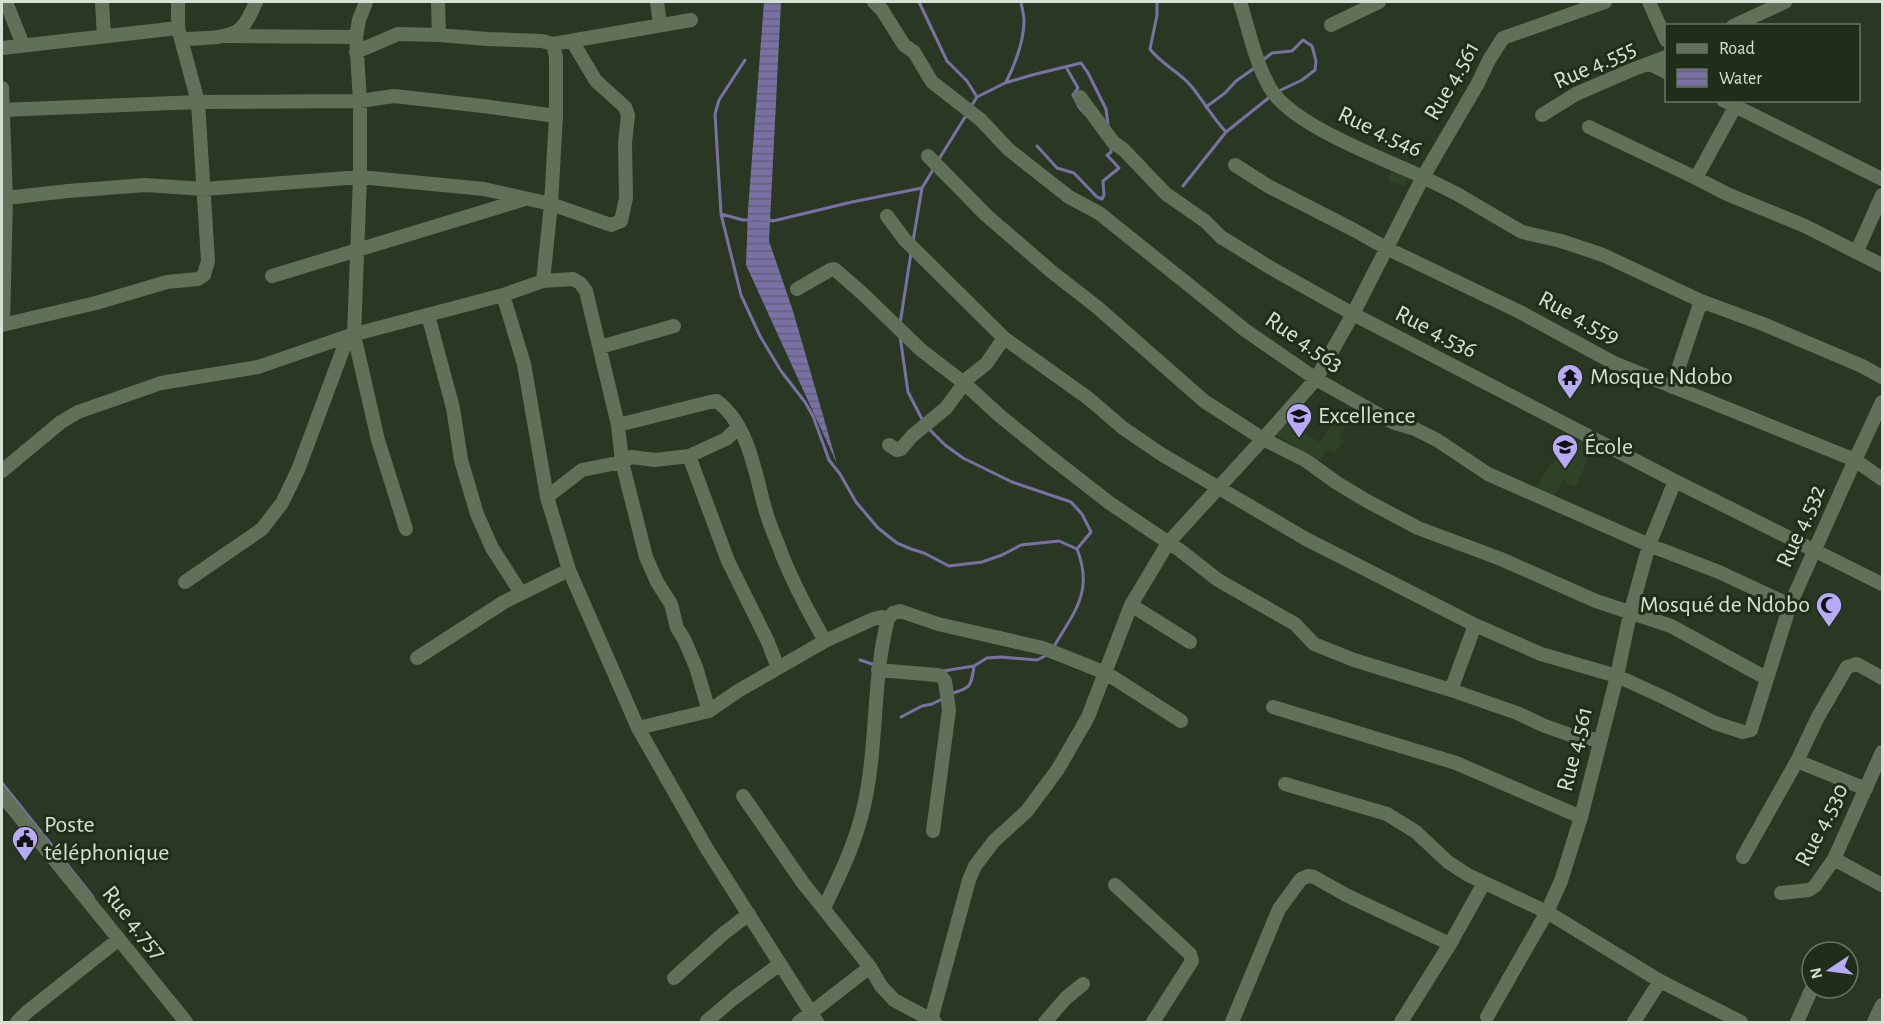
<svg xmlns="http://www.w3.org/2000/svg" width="1884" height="1024" font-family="'Alegreya Sans',sans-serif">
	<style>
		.built { fill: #2f4126 }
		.water { fill: url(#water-rules) }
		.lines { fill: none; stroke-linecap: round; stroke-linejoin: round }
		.stream { stroke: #7971a3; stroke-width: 3 }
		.minor { stroke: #607059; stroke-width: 14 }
		.labels { text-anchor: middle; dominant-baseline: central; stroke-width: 6; stroke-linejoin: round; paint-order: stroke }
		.street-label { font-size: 24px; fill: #d6e0d3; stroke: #202e19 }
		.poi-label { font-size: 24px; fill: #d6e0d3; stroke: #202e19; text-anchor: start }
	</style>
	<defs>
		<pattern id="water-rules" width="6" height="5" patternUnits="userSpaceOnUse" patternTransform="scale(1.5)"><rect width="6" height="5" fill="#7971a3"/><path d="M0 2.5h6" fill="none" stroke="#625f7b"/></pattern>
	</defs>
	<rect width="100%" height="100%" fill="#2a3823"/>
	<path class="built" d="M1391,169L1409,175L1405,186L1388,181Z
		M1332,418L1345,427L1339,437L1344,442L1334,453L1328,449L1318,461L1275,434L1283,423L1286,425L1288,423L1319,442L1331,427L1327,423Z
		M1581,438L1594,444L1576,487L1564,482L1565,477L1552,499L1535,491L1551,463L1553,464L1557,459L1569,467Z"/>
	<path class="water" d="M764,2H781L769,241L793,311L837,464L746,265L748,210Z"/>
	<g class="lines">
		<path class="stream" d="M919,2L947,61L967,81L977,97
			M1157,2V15L1150,49C1162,65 1180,72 1192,87C1204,102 1213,118 1226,132
			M745,60L719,100L715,114L721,214L741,295L760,336L781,371L805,402L813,416L829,460L840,474L856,502L878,528L897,543L911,549L924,553L949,566L982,562L1002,555L1021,545L1059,541L1077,549C1094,592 1074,612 1053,648
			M1263,60L1272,53L1292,51L1303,40L1312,46L1316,61L1315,70L1302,80L1279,91
			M1066,67L1078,88L1073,95L1079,107L1085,114
			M1006,82C1015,65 1024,40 1024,21C1024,15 1022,8 1021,2
			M1206,107L1225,93L1236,81L1256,67
			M970,108L977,97L1005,83L1032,75L1081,63L1088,73L1106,109L1108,125
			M1037,146L1057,168L1074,173L1097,197L1102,199L1104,195L1103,181L1119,168L1107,155L1111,152V145
			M939,159L967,114
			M1183,186L1226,132L1271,96
			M721,214L743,220H750
			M768,220L773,221L852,202L922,188
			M913,241L922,188L934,168
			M900,324L911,253
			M900,336L908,392L923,421
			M929,429L945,445L963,458L1012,482L1071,502L1082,514L1091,532L1077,549
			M860,660L875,665
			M943,671L974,666L987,658L1001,657L1037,660L1047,655
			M950,694C971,688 971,687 974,666
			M901,717L922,706L932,704L942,699
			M2,783L93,897"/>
		<path class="minor" d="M6,2L23,45
			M102,2L104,36
			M366,2L359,20L356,37L360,101V177L354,335L378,440L406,529
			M438,2L439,35
			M657,2L660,25
			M874,2L882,10L904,45L914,52L932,82L981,120L1008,149L1069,197L1099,213L1245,330L1316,379L1392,422L1415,429L1437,440L1488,474L1649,545L1719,572L1790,605
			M1605,2L1503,38L1489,60L1477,85L1423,177L1457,194L1522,232L1561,241L1603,255L1701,301L1763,324L1862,366L1882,377
			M1649,2L1666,40
			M1331,25L1379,2
			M1733,26L1785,2
			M226,36L356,37
			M181,39C198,38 231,40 242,27C248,21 253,9 256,2
			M553,44L556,57V116L551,204L611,225L621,221L626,198L625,143L628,115L625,107L596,81L572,41
			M2,48L178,28
			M356,52L398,34L439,35L487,39L542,41L553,44L691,20
			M1650,64L1666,72
			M2,88L6,198L3,324
			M1080,97L1113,142L1124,150L1166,194L1205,221L1221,237L1271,268L1353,314L1675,481L1882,584
			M1723,100L1882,179
			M2,110L198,102L360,101L394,96L483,106L556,116
			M1542,115L1576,94L1629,71L1666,57
			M1589,127L1696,178L1735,107
			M928,156L986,215L1052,272L1097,307L1204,401L1263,439L1316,379L1353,314L1423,177C1382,158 1293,126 1270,88C1255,62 1249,30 1240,2
			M1235,165L1268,186L1354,230L1386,248L1520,312L1614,363L1855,460L1882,402
			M1696,178L1727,194L1805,226L1882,265
			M2,196L6,198L68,191L145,185L204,189L360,177L484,189L551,204L543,281
			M887,216L905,240L1004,338L1088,398L1123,428L1161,454L1306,539L1475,625L1541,654L1617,676L1665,698L1715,723L1743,732L1751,730L1790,605L1855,460L1882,479
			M1857,251L1882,195
			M272,276L525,199
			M797,289L830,270L834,269L839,273L863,294L921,350L964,383L1000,416L1053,459L1111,504L1181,551L1218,580L1295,624L1314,644L1354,660L1451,690L1517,713L1545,726L1576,737L1601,740
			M503,295L524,364L547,497L569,570L638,728L707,849L817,1022
			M428,315L453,408L461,460L477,514L492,548L521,593
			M2,325L96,303L167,282L198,279L204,275L208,261L198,102L178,28V2
			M600,347L674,326
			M1672,387L1701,301
			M618,425L710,402L717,401C750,426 755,475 766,512C770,526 777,541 782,555C794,585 809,613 825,641
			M889,445L897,450L901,449L912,436L946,408L968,378L986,364L1004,338
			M689,456L728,561L768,642L778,668
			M2,471L61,422L78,412L161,383L258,367L348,336L503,295L543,281L573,279L580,283L586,291L618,425L622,462L646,557L657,582L671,604L677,628L684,639L696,667L709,711
			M547,497L582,470L622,462L631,457L655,460L689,456L726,439L739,427
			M185,582L262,529L282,503L298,470L348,336
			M1131,605L1190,642
			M888,619L893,613L900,611L938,624L1043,648L1106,673L1181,721
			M417,658L504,602L569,570
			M878,670L937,675L941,676L945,681L949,710L933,831
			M1451,690L1475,625
			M1273,707L1456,763L1581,817L1617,676L1630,614L1649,545L1675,481
			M638,728L709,711L738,691L825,641L873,619L882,617L888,619C872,680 878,744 864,806C856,842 840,875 824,908
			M1797,761L1866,789
			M1285,784L1387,814L1416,832L1448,862L1468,875L1547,912L1660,981L1741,1022
			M2,795L186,1022
			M743,796L803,883L870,967L799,1022
			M1743,857L1797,761L1818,717L1847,667L1857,664L1882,678
			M1834,859L1882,885
			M1115,885L1190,954L1192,961L1153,1022
			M1781,893L1809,890L1815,886L1834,859L1882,752
			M870,967L881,986L894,1000L935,1022
			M674,978L723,934L749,914
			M1487,1017L1547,912L1561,881L1581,817
			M931,1020L969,880L975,866L994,841L1027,811L1058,769L1088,717L1131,605L1168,543L1263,439L1305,460L1337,483L1367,501L1418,528L1501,559L1596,601L1671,626L1766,678
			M707,1021L734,998L780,964
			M17,1022L27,1012L119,939
			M1045,1022L1066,998L1083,984
			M1232,1022L1279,909L1301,879L1308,876L1314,877L1346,895L1450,944
			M1401,1022L1450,944L1484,883
			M1634,1022L1660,981
			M1797,1022L1812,988
			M1874,1022L1882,1005"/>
	</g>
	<defs>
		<g id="temple-pin" transform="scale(1.35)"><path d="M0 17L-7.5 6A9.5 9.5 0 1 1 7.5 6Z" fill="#b7abf7" stroke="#202e19"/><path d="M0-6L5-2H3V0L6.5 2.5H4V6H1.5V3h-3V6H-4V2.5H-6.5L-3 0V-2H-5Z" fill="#111"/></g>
		<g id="school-pin" transform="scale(1.35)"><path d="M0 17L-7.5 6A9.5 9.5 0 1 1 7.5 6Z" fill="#b7abf7" stroke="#202e19"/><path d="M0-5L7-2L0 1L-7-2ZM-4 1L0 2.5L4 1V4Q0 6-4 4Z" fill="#111"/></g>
		<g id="mosque-pin" transform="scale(1.35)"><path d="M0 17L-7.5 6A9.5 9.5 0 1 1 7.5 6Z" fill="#b7abf7" stroke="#202e19"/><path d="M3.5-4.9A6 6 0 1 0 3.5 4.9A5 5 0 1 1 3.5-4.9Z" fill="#111"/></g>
		<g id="civic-pin" transform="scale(1.35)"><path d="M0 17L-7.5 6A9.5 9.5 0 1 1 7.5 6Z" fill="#b7abf7" stroke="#202e19"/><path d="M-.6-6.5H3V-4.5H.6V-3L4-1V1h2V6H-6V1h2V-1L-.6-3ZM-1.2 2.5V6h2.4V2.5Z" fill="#111"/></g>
	</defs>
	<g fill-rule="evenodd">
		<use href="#temple-pin" x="1570" y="377"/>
		<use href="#school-pin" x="1299" y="416"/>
		<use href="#school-pin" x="1565" y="447"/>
		<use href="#mosque-pin" x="1829" y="605"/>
		<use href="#civic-pin" x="25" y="839"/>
	</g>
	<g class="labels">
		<g class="street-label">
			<text transform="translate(1595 65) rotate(-24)">Rue 4.555</text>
			<text transform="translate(1452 81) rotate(-60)">Rue 4.561</text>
			<text transform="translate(1380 132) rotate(25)">Rue 4.546</text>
			<text transform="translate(1579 318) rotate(28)">Rue 4.559</text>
			<text transform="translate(1436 332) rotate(27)">Rue 4.536</text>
			<text transform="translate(1304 342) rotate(34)">Rue 4.563</text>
			<text transform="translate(1801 526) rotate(-66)">Rue 4.532</text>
			<text transform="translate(1575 749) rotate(-76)">Rue 4.561</text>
			<text transform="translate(1822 825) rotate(-63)">Rue 4.530</text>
			<text transform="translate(134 923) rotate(51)">Rue 4.757</text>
		</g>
		<g class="poi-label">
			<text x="1590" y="377">Mosque Ndobo</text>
			<text x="1318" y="416">Excellence</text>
			<text x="1584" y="447">École</text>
			<text x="1810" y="605" text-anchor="end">Mosqué de Ndobo</text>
			<text x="44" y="825">Poste<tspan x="44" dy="28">téléphonique</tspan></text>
		</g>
	</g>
	<rect width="1884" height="1024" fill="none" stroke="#d6e0d3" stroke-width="6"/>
	<rect x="1665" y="24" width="195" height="78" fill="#202e19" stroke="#697563" stroke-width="1.5"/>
	<rect x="1677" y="44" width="30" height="9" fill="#607059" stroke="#697563" stroke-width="1.5"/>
	<text x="1719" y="54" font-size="18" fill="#d6e0d3">Road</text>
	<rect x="1677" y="69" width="30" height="18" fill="url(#water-rules)" stroke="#697563" stroke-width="1.5"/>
	<text x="1719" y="84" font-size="18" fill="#d6e0d3">Water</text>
	<g transform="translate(1830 970) rotate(257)"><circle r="28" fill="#202e19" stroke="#697563" stroke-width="1.5"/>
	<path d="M0-4.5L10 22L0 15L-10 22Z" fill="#b7abf7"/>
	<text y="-9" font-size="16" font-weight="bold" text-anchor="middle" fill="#d6e0d3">N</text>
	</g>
</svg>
